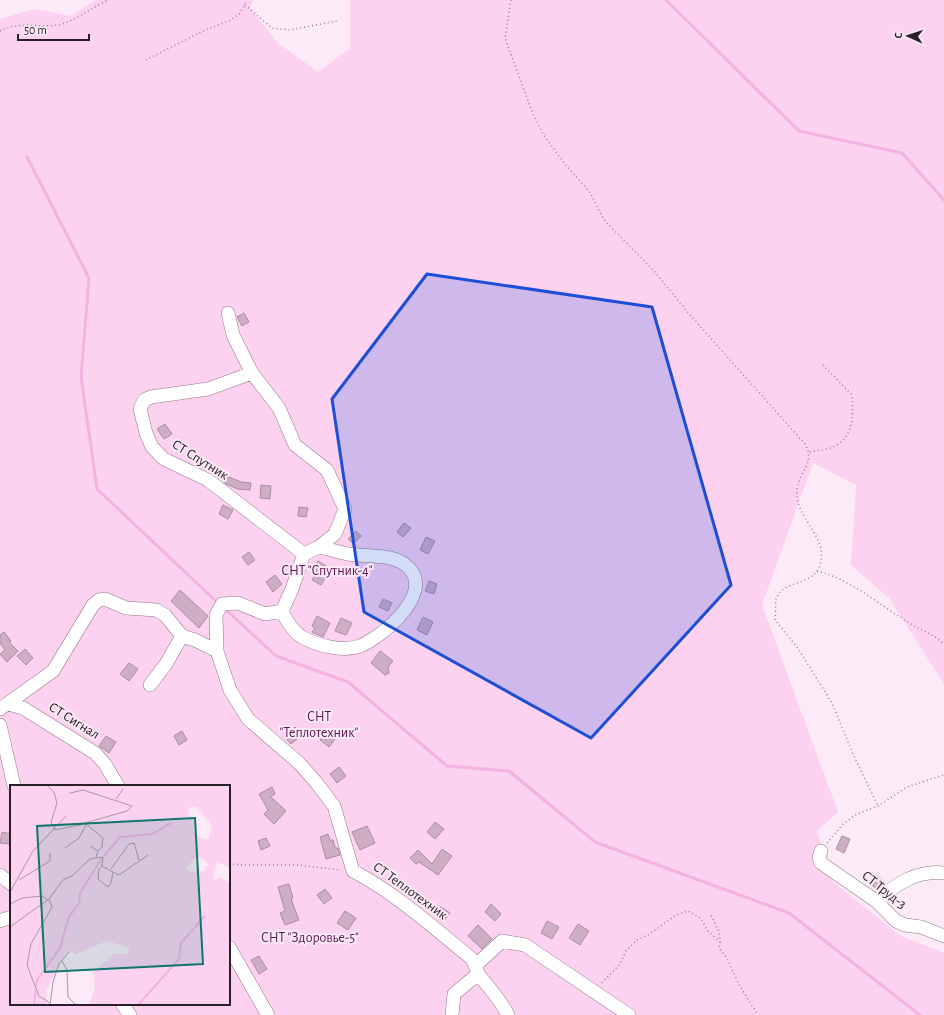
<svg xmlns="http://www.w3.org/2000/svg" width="944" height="1015" font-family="'Alegreya Sans',sans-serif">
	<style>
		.green { fill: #fcd2f0; fill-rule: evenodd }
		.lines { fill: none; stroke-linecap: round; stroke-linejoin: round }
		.stream { stroke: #f4b2e3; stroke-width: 3 }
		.building { fill: #cdaec4; stroke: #ab8da3 }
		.minor-casing { stroke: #94778c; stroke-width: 14 }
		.path { stroke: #92838d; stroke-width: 1.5; stroke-dasharray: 1 3; stroke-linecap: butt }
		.minor { stroke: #fff; stroke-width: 13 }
		.marked { fill: #1d4ed8; fill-opacity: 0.2; stroke: #1d4ed8; stroke-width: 3; stroke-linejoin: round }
		.labels { text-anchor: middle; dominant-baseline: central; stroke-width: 4; stroke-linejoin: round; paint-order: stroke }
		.street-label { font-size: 14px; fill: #2b1f27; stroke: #fdeaf7 }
		.park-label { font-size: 14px; fill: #5e1351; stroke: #fdeaf7 }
		.inset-river { fill: none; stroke: #f4b2e3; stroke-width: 2 }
		.inset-road { fill: none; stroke: #a999a4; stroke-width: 1 }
		.view { fill: #0f766e; fill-opacity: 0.15; stroke: #0f766e; stroke-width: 2 }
		.inset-edge { fill: none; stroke: #2b1f27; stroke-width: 2 }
	</style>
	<rect width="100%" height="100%" fill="#fdeaf7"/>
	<path class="green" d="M95,0H253L250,8L278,43L318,72L350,48V0H944V684L889,598L851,565L856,485L813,463L762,605L838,812L817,831L833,882L901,936L944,953V1015H0V19L34,9L71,16ZM11,786H229V1004H11Z"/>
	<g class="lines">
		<path class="stream" d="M666,0L799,131L902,153L944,200
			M27,157L89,278L81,377L97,489L219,604
			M223,607L276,656L348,682L447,766L509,771L595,842L789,913L920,1015"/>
	</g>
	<path class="building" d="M244,313L249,322L242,326L237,317Z
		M165,424L172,434L164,439L157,429Z
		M227,476L241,482L251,483L250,490L238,489L226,484L224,482Z
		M261,485L271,486L270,499L260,498Z
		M223,505L233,510L228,519L219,514Z
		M299,507L308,508L306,517L298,516Z
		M404,523L411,528L403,537L397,532Z
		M356,531L361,536L353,544L348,539Z
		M426,537L435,541L428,554L420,550Z
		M249,552L255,560L248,565L242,557Z
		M318,561L331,569L321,585L312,580L317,572L313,569Z
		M275,575L282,584L273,592L266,582Z
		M429,581L437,584L434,594L425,591Z
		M180,590L208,616L199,628L171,601Z
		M383,599L392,603L388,611L379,607Z
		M317,616L330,623L323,637L312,632L315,628L312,626Z
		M423,617L433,622L427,635L417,630Z
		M341,618L352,623L346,635L335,631Z
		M4,632L11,641L9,642L18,651L7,662L0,654L5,650L0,643V635Z
		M25,649L33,658L26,665L17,656Z
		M380,651L393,661L388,667L389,673L385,675L371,663Z
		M129,663L138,669L129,681L120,674Z
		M295,727L302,735L291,744L284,736Z
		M182,731L187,740L179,745L174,736Z
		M325,733L335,739L329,747L320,740Z
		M106,736L116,742L109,753L99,746Z
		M339,767L346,776L337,783L330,774Z
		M272,787L275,794L271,797L286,811L274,824L264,814L268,810L259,794Z
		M435,822L444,829L435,839L427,832Z
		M367,826L375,843L360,850L352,832Z
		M2,832L11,834L9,844L0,843Z
		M328,834L330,840H333L335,848H338L340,855L326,859L320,837Z
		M842,836L850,839L844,853L836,849Z
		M266,838L270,846L261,850L258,841Z
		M442,849L452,856L438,875L419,862L416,864L410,858L418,850L432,864Z
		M876,875L884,882L877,890L869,882Z
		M289,884L293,898L291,899L299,920L285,925L280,913L285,911L278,887Z
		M325,889L332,898L324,904L317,895Z
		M491,904L501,914L495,921L485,912Z
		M441,907L450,913L443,922L435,915Z
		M345,911L356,918L348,930L337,923Z
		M547,921L559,927L552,939L541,933Z
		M578,924L589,931L580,945L569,938Z
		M478,925L492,939L482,949L468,936Z
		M259,956L267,969L259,974L251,960Z"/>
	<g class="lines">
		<g class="minor-casing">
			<path id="minor" d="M228,313L233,335L252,373L279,408L295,445L327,470L345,509L335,534L319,547
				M252,373L208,389L151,397L144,400L140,409L146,433L152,447L164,459L208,480L304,554
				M319,547C329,549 338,552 348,554C368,557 395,553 409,568C434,594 382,637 360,646C343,652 318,646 302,637C292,631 286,620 282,611L292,589L304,554Z
				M282,611L265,614L238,603L222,604L216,615L217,651L230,690L248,719L299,763L315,781L334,806L353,871C394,892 435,929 471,958C476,964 476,970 479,975C490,989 500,999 508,1015
				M150,685L166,664L182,636L195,640L217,651
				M8,704L23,708L95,753L105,764L118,786
				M0,709L53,671L93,605L99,600L105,599L126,608L156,610L165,615L182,636
				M0,725L14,786
				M821,851L819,858L821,863L876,901L896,921L905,925L921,927L944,936
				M0,875L11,884
				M876,901C896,884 917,870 944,873
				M0,921L11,917
				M229,947L268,1015
				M476,965L502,941L525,945L629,1015
				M122,1004L130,1015
				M452,1015L454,994L478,974"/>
		</g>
		<path class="path" d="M511,0L505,38L533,114L543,134L564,163L589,191L605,221L655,272L691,316L805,444C816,463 799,471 797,490C794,516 826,535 821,561C816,588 783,578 776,599C775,605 776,614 775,620L797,647L832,703L853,754L878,806
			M245,5L272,28L289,30L337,21
			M0,31C19,21 38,28 58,25C76,21 92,7 108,0
			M146,60L205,30L231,20L239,14L245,5V0
			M810,452C817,450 828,450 835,446C855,435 853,414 852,395L821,363
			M817,571C851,579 879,605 908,622C922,631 930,632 944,644
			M827,843L843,824L857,814L878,806L907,787L944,775
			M229,864L244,865H298L341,870
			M720,942L719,948C730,960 730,967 737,980C743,993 751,1003 758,1015
			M602,983L620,964L626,951L637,940L648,935L676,915L688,911L700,918L708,931L720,942L719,932L710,913"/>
		<use href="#minor" class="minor"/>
	</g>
	<path class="marked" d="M427,274L652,307L731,585L591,738L364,612L332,399Z"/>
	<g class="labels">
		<g class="street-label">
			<text transform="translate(200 460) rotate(32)">СТ Спутник</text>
			<text transform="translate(74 721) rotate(32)">СТ Сигнал</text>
			<text transform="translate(884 890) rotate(38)">СТ Труд-3</text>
			<text transform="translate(410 891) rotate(36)">СТ Теплотехник</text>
		</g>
		<g class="park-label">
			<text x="327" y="571">СНТ "Спутник-4"</text>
			<text x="319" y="717">СНТ<tspan x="319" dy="16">"Теплотехник"</tspan></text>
			<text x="310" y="938">СНТ "Здоровье-5"</text>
		</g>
	</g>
	<g transform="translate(10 785)">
		<rect width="220" height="220" fill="#fdeaf7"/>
		<path d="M0,0H220V83L207,76L203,95L210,92L220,98V220H79L85,203L83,187L104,169H117L120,163L97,156L66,169L62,166L55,169L36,206L37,220H0ZM180,22H187L202,41L198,55L189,52L183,44L184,38L178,26ZM186,72L194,74L198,79L194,86L180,87L176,83Z" fill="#fcd2f0" fill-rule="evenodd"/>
		<path class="inset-river" d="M94,71L110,52L142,49L161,38M26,201L27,195L50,163L59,132L69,118L70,108L92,73M24,220L26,204M128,220L169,174L171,158L195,131"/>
		<path class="inset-road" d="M37,0L44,7L47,18L41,37L45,45L75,39M60,8L73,5L122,21L117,26L75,38M106,14L113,4M76,39L93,53L92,62L88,66M80,61L88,66L86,72M55,63L69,53L76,40M92,81L103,87L101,98L98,102L88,94L89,84ZM101,84L119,59L124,58L129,75M103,87L109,90L138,70M9,95L40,76V68M0,107L23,66L56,31M39,114L42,122L21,159L17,180L29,211L40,218M0,119L12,113L32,111L38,115M0,142L39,114L53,95L62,91L80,74L93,72L92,81M52,176L57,185L58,212L66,220M40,220L43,197L49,179L59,167"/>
		<path class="view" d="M185,33L193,179L35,187L27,41Z"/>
		<rect width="220" height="220" class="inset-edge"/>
	</g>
	<g transform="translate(908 36) rotate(273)" stroke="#fdeaf7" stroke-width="3" paint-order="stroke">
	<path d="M0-3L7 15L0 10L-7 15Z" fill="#2b1f27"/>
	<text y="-6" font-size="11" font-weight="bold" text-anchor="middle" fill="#2b1f27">С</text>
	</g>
	<path d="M18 34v6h71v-6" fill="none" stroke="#2b1f27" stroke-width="2"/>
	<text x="24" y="34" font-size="12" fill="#2b1f27" stroke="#fdeaf7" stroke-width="3" paint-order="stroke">50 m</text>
</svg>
